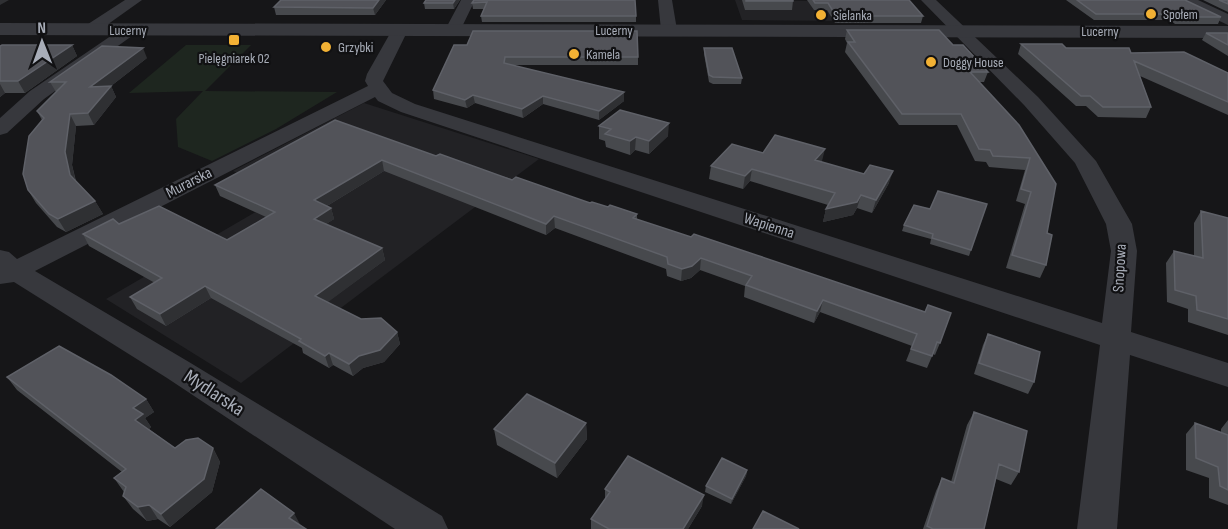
<svg xmlns="http://www.w3.org/2000/svg" width="1228" height="529" font-family="'Sofia Sans Condensed',sans-serif">
	<style>
		.built { fill: #222225 }
		.green { fill: #1e261f }
		.lines { fill: none; stroke-linecap: round; stroke-linejoin: round }
		.minor { fill: #37383d; fill-rule: evenodd }
		.tertiary { fill: #37383d; fill-rule: evenodd }
		.wall { fill: #47494d }
		.shaded-wall { fill: #2f3033 }
		.building { fill: #525359; stroke: #5f6168; stroke-width: 1.5 }
		.poi-dot { fill: #f2b134; stroke: #111113; stroke-width: 2 }
		.labels { text-anchor: middle; dominant-baseline: central; stroke-width: 4.5; stroke-linejoin: round; paint-order: stroke }
		.far-poi-label { font-size: 14px; fill: #a8adb8; stroke: #111113; text-anchor: start }
		.far-street-label { font-size: 14px; fill: #a8adb8; stroke: #111113 }
		.street-label { font-size: 16px; fill: #a8adb8; stroke: #111113 }
		.near-street-label { font-size: 20px; fill: #a8adb8; stroke: #111113 }
	</style>
	<rect width="100%" height="100%" fill="#161618"/>
	<path class="built" d="M735,0L821,1L853,21L742,20Z
		M364,103L539,159L241,383L106,299L285,195L233,171Z"/>
	<path class="green" d="M186,45H251L205,91L337,92L276,129L212,161L178,147L176,119L203,91L129,93Z"/>
	<g class="lines">
		<path class="minor" d="M125,0H142L97,32H85L83,29L85,26Z
			M461,0H475L459,33H447L445,30Z
			M658,0H672L677,30L675,33L669,35L661,30Z
			M921,0H936L1038,97L1096,161L1132,224L1137,251L1131,332L1228,363V387L1130,355L1117,529H1077L1100,345L401,112L378,101L375,97L35,271L189,362L442,516L448,529H395L167,378L14,282L0,284V250L9,252L17,259L368,86L365,81L367,74L392,30L400,25L408,30L383,81L392,93L415,104L1102,323L1111,251L1106,224L1075,163L1024,105Z
			M1179,0H1198L1228,14V25L1181,3Z
			M130,25L136,27L138,30L136,33L44,99L7,133L0,135V118L30,91L124,27Z"/>
		<path class="tertiary" d="M0,23L1228,26V38L0,35Z"/>
	</g>
	<path class="wall" d="M386,0L375,15H276L274,7Z
		M460,0L454,9H425L424,3Z
		M474,0L636,16V22H482L481,16L484,9H473L472,3Z
		M742,0H793V1L792,10H745Z
		M807,0H909L923,16L921,23H835L827,10H814Z
		M1066,0H1185L1221,17L1218,24H1175L1170,20H1094Z
		M1203,0H1228V12Z
		M847,30L953,45L988,72L984,82H979L1056,184L1047,233L1046,265L1040,278L1006,268L1025,204L1016,201L1025,170L989,167L986,162L975,161L957,125H899L845,52L847,43L845,39Z
		M1206,33H1228V56L1202,40Z
		M1021,44L1131,53L1228,73V115L1140,76L1151,107L1146,118L1098,117L1086,106H1076L1018,54Z
		M72,45L77,56L25,93H5L0,97V46Z
		M454,45L638,57V65H512L624,92V101L599,120L543,104L523,118L475,103L467,108L434,99L433,90Z
		M704,48L742,78L741,84H713L709,82L704,54Z
		M147,58L111,86L116,97L94,125L76,126L72,165L76,181L95,201L103,214L66,232L57,227L36,203L28,190L42,120L37,111L56,92L50,82Z
		M335,120L436,156L590,203L637,214V219L940,343L935,355L933,354L927,368L906,361L912,346L820,312L814,323L744,297L745,286L700,270L691,278L681,281L667,276L666,269L555,228L546,235L384,171L327,206L331,208L334,219L326,224L382,248L385,260L327,302L361,319L397,332L400,344L384,362L363,368L353,376L333,365L329,368L303,353L302,348L211,298L166,326L137,309L130,297L155,283L89,246L83,234L119,224L227,240L266,217L220,196L215,185Z
		M599,126L668,136L649,154L635,150L630,155L606,147L605,141L599,139Z
		M763,153L822,161V162L889,183L872,213L857,208L853,215L823,222L826,209L828,205L750,181L743,189L709,179L711,166Z
		M914,205L971,250L969,256L930,244L931,239L902,231L904,225Z
		M1201,211L1228,218V335L1188,322V309L1167,302L1166,263L1174,251L1194,256V223Z
		M988,334L1034,382L1028,394L974,374L983,345Z
		M7,377L146,399L154,412L145,418L151,427L149,429L175,448H213L220,462L212,492L170,527L158,519L147,521L133,509L123,496L124,492L114,478L122,472L17,390Z
		M974,412L1019,472L1011,485L996,479L984,529H923L936,491L942,478L951,482L967,425Z
		M1228,420V505L1209,498V478L1186,470V434L1195,423L1221,432V429Z
		M586,423L587,439L557,478L497,445L494,429Z
		M747,470L746,476L731,504L705,492L706,486Z
		M605,489L702,506L688,529H591V519L605,499Z"/>
	<path class="shaded-wall" d="M0,0H9L0,5Z
		M379,0H386L375,15L373,8Z
		M455,0H460L454,9L453,3Z
		M72,45L77,56L25,93L18,81Z
		M143,48L147,58L111,86L116,97L94,125L88,113L90,87Z
		M0,84L5,93L0,97Z
		M624,92V101L599,120V111Z
		M473,95L475,103L467,108L465,100Z
		M543,96V104L523,118L522,109Z
		M70,114L76,126L72,165L77,188L70,175L65,152Z
		M669,123L668,136L649,154V141Z
		M636,137L635,150L630,155V141Z
		M825,149L822,161L813,173L815,160Z
		M382,160L384,171L317,212L314,200Z
		M752,169L750,181L743,189L745,176Z
		M893,171L889,183L872,213L876,200Z
		M861,195L857,208L853,215L823,222L826,209Z
		M95,201L103,214L66,232L58,219Z
		M331,208L334,219L317,230L314,219Z
		M554,216L555,228L546,235V224Z
		M382,248L385,260L320,308L315,296Z
		M701,258L700,270L691,278L681,281L682,269Z
		M205,286L211,298L166,326L160,314Z
		M823,300L820,312L814,323L817,311Z
		M397,332L400,344L384,362L363,368L353,376L349,364L359,356Z
		M329,353L333,365L329,368L325,356Z
		M146,399L154,412L145,418L151,427L144,433L135,420L133,408Z
		M586,423L587,439L557,478L555,463Z
		M213,448L220,462L212,492L170,527L161,514Z
		M747,470L746,476L731,504L732,499Z
		M704,495L702,506L688,529H683Z
		M149,505L158,519L147,521L138,507Z
		M294,513L302,528L289,518Z"/>
	<path class="building" d="M281,0H379L373,8L274,7Z
		M426,0H455L453,3H424Z
		M474,0H635L636,16H481L487,2L472,3Z
		M746,0H793V1H746Z
		M813,0H909L923,16H836L828,3H815Z
		M1077,0H1185L1221,17H1178L1173,14H1096Z
		M1219,0H1228V4Z
		M847,30H939L953,45H963L988,72H970L1019,125L1056,184L1047,233L1052,235L1046,265L1012,255L1031,192L1021,189L1030,158L993,156L990,150L979,149L961,114H902L848,42H855Z
		M473,31H637L638,57H505L504,63L624,92L599,111L543,96L522,109L473,95L465,100L433,90L454,45H467Z
		M1206,33H1228V45Z
		M1021,44H1062L1066,48H1129L1131,53L1184,52L1228,73V102L1134,61L1151,107H1103L1090,96H1081Z
		M2,45H72L18,81H0V46Z
		M102,46L143,48L90,87L111,86L88,113L70,114L65,152L70,175L95,201L58,219L49,214L28,190L23,174L29,136L44,118L37,111L66,82H50Z
		M704,48H732L742,78L713,77L709,75Z
		M620,110L669,123L649,141L636,137L630,141L605,134L611,129L599,126Z
		M335,120L436,156L440,154L512,180L516,177L590,203L592,202L608,207L610,205L637,214L633,218L691,237L694,234L925,312L928,305L951,313L940,343L937,342L932,356L911,349L917,334L823,300L817,311L746,285L752,276L701,258L692,266L682,269L668,264L667,257L554,216L546,224L382,160L314,200L331,208L314,219L382,248L315,296L361,319L381,318L397,332L380,350L359,356L349,364L329,353L325,356L299,341L301,339L205,286L160,314L130,297L162,278L83,234L113,219L119,224L159,206L227,240L275,212L215,185Z
		M775,135L825,149L815,160L864,174L870,165L893,171L876,200L861,195L857,202L826,209L835,193L752,169L745,176L711,166L732,144L763,153Z
		M938,191L987,204L971,250L932,238L933,234L904,225L914,205L930,209Z
		M1201,211L1228,218V319L1197,310L1196,296L1175,290L1174,251L1203,258Z
		M988,334L1040,352L1034,382L979,363Z
		M59,346L111,375L146,399L133,408L143,414L135,420L175,448L186,440L198,438L213,448L204,479L161,514L149,505L138,507L123,496L126,487L114,478L126,469L7,377Z
		M527,394L586,423L555,463L494,429Z
		M974,412L1027,431L1019,472L999,464L984,529H933L927,526L942,478L954,483Z
		M1195,423L1228,435V490L1220,486L1218,467L1196,458Z
		M628,456L704,495L683,529H609L591,519L610,492L605,489Z
		M722,458L747,470L732,499L706,486Z
		M261,489L294,513L289,518L306,529H216Z
		M763,511L799,529H753Z"/>
	<g class="poi-dot">
		<circle cx="1151" cy="14" r="6"/>
		<circle cx="821" cy="15" r="6"/>
		<rect x="228" y="34" width="12" height="12" rx="3"/>
		<circle cx="326" cy="47" r="6"/>
		<circle cx="574" cy="54" r="6"/>
		<circle cx="931" cy="62" r="6"/>
	</g>
	<g class="labels">
		<g class="far-poi-label">
			<text x="1163" y="14">Społem</text>
			<text x="833" y="15">Sielanka</text>
			<text x="338" y="47">Grzybki</text>
			<text x="586" y="54">Kamela</text>
			<text x="234" y="58" text-anchor="middle">Pielęgniarek 02</text>
			<text x="943" y="62">Doggy House</text>
		</g>
		<g class="far-street-label">
			<text x="128" y="30">Lucerny</text>
			<text x="614" y="30">Lucerny</text>
			<text x="1100" y="31">Lucerny</text>
		</g>
		<g class="street-label">
			<text transform="translate(189 183) rotate(-27)">Murarska</text>
			<text transform="translate(769 226) rotate(18)">Wapienna</text>
			<text transform="translate(1120 268) rotate(-87)">Snopowa</text>
		</g>
		<g class="near-street-label">
			<text transform="translate(214 393) rotate(33)">Mydlarska</text>
		</g>
	</g>
	<g transform="translate(42 42) rotate(359)" stroke="#111113" stroke-width="4.5" paint-order="stroke">
	<path d="M0-4.5L10 22L0 15L-10 22Z" fill="#a8adb8"/>
	<text y="-9" font-size="16" font-weight="bold" text-anchor="middle" fill="#a8adb8">N</text>
	</g>
</svg>
